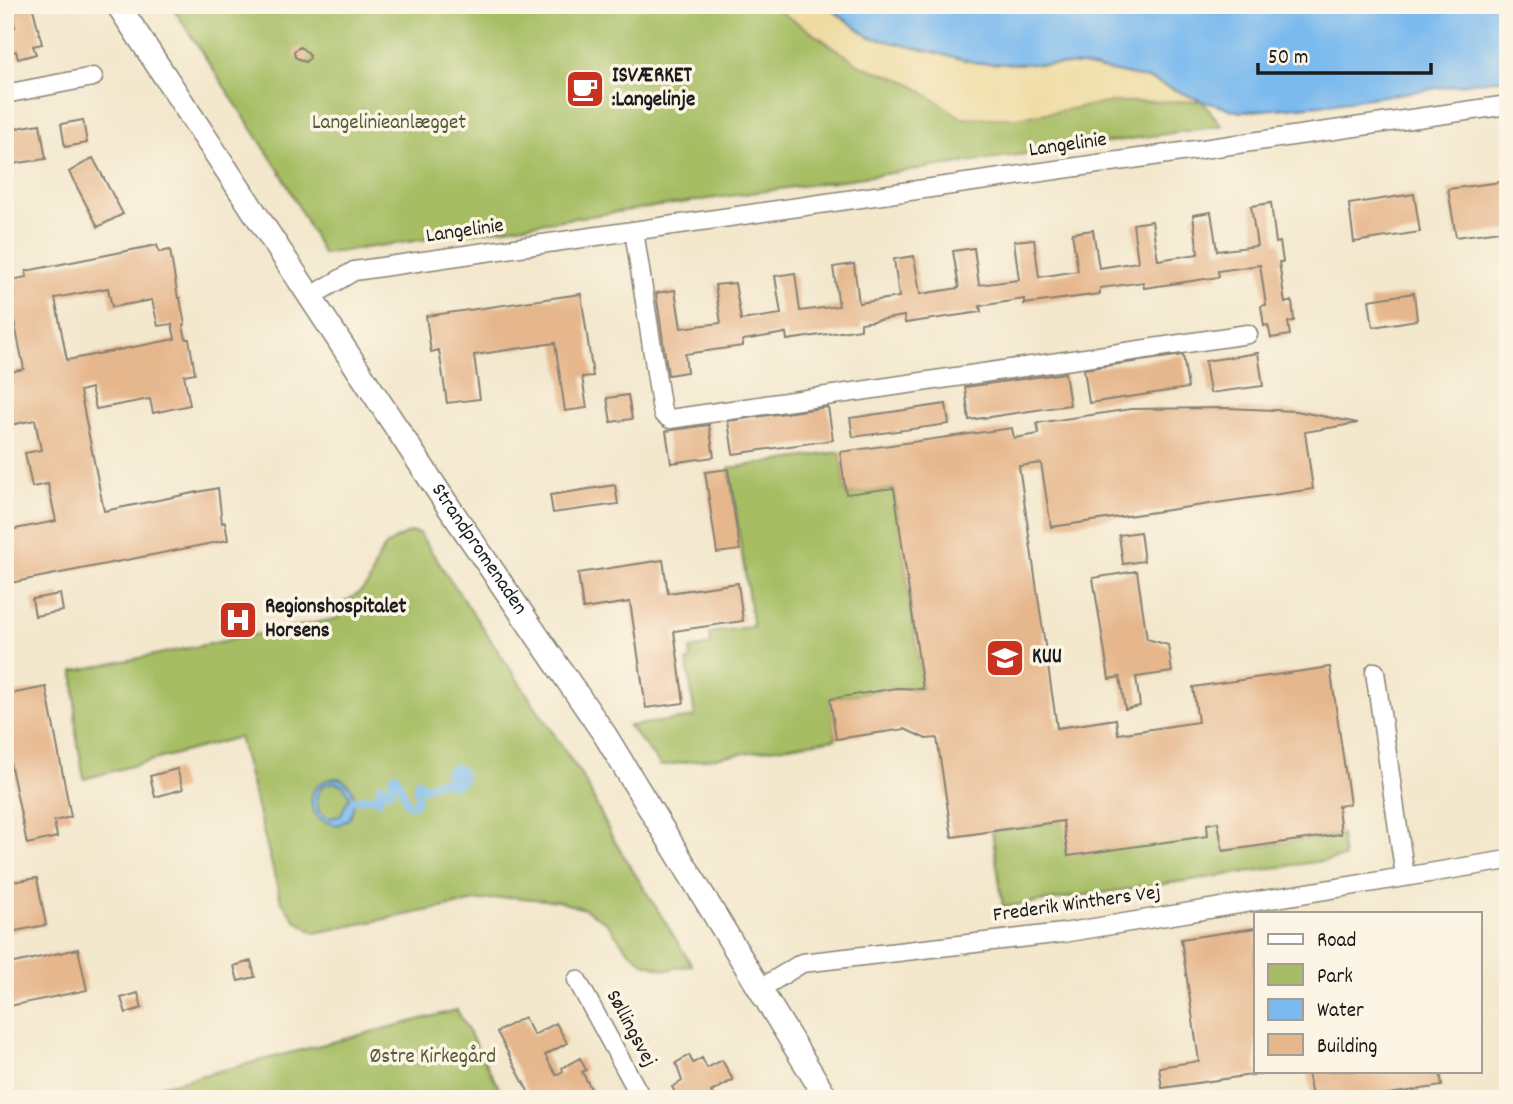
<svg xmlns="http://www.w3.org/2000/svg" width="1513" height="1104" font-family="Dekko,sans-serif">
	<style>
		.green { fill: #a6bd63; stroke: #616c40; stroke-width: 2 }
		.sand { fill: #eeda9e; stroke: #857b5d; stroke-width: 2 }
		.water { fill: #7abaee; stroke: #4b6b85; stroke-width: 2; fill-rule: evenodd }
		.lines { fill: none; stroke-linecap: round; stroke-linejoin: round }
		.stream { stroke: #7abaee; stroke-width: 7 }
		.building { fill: #e6b78d; fill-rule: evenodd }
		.minor-casing { stroke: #888274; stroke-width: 21 }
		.tertiary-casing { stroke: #888274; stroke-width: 26 }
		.minor { stroke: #fff; stroke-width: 18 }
		.tertiary { stroke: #fff; stroke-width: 23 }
		.labels { text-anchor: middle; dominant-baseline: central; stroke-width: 7; stroke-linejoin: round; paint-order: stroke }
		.poi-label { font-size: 21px; font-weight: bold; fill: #1c1c1c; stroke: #fcf5e5; text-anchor: start }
		.park-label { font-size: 21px; fill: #535c38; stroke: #fcf5e5 }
		.street-label { font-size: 21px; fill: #1c1c1c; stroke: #fcf5e5 }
	</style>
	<rect width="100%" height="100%" fill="#fcf5e5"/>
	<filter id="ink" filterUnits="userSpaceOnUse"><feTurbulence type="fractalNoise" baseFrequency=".0143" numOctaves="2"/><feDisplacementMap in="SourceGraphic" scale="14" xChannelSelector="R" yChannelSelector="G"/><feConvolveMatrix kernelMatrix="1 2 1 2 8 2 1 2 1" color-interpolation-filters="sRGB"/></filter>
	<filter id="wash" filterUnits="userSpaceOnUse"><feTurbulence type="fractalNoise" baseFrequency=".00686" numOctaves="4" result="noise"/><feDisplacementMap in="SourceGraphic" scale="28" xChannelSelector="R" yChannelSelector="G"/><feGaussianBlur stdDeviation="1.57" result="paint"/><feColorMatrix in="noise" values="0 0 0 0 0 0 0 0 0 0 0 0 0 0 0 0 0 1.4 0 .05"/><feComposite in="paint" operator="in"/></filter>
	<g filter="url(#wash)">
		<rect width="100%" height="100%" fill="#f3e7cc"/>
		<path class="green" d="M171,5H825L870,37L978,63L1082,65L1149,79L1202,101L1222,126L323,254L282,175Z
			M840,452L846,494L894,488L923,689L896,688L831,699L836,739L661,766L629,726L695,717L687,661L691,660L690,649L711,645L709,633L753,626L729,468Z
			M412,532L419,533L584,779L612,837L692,965L666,970L644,963L626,948L606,922L584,909L557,901L510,897L476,901L315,933L296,921L281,901L239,737L84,779L76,733L74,671L339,618L337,606C348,600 360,594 368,584C372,578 373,569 376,563C381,546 396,537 412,532Z
			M1063,821L1208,836L1207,824L1218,822L1223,851L1341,834L1344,858L1003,907L992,831Z
			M457,1010L505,1099H110Z"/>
		<path class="sand" d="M771,5H825L870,37L978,63L1082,65L1149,79L1202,101L1112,102L1017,118H962L906,81L862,66Z"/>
		<path class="water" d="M825,5H1508V78L1321,105L1240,112L1202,101L1149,79L1082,65L978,63L870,37Z
			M338,778C358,786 356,801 350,818L338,825C302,822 303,779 338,778ZM333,782L343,785L350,796L340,816L328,818L319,812L316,798L322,786Z"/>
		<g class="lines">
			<path class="stream" d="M355,800L372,797L379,801L380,785H383L386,792L392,790V777L394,775H396L408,805H414L417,801V782H420L425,789C441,777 437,780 455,786L463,780V773L456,767L450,769L447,773L451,781L459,780L458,772L455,771L451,775L454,777L456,775"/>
		</g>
		<g id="blocks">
			<path class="building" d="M32,5L42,44L33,46L36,54L18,59L16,51L5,54V30L15,27L11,10Z
				M300,47L308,53L310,58L305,62L295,57L294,51Z
				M83,120L87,143L65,147L61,124Z
				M40,124L46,159L5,165V130Z
				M93,158L123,214L98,227L69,172Z
				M1508,181V230L1456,237L1448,189Z
				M1414,194L1420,232L1354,242L1349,204Z
				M1271,203L1276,243L1280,242L1283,262H1279L1285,303L1292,301L1294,321L1288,322L1290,335L1271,338L1268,325L1264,326L1261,306L1266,305L1260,265L1218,271L1219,277L1144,288L1143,282L1100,288V294L1024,304V299L980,306L981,312L905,323L904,316L861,323V329L787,340L786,333L743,340V346L685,354L687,372L668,375L656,293L675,290L681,328L721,323L715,285L735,283L741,320L781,314L775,276L795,273L800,311L839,306L833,267L854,264L859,303L899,297L894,259L914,256L920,294L959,288L953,251L974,248L979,285L1019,280L1014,241L1034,239L1039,277L1078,271L1072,233L1093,230L1099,268L1138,262L1133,224L1152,221L1158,260L1198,254L1193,215L1211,212L1217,251L1257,246L1251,206Z
				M157,245L159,252L170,250L178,298H180L185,325H183L186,339H189L195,373L184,375L190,405L153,413L150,399L96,409L91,388L80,391L104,511L218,488L222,523L225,522L228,540L5,584V531L56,521L48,484L32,487L25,453L41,450L35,420L5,426V373L24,369L6,281L27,277L26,271ZM108,288L112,307L152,300L158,326L172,324L175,339L67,360L55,298Z
				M1414,293L1417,320L1373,327L1369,300Z
				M581,294L593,376L582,377L587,408L565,411L555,343L474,355L480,399L447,403L439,350L431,352L426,316Z
				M1258,353L1263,386L1210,393L1205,361Z
				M1183,355L1188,388L1089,403L1084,369Z
				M1065,373L1070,405L969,420L965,387Z
				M628,395L632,419L611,422L607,398Z
				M946,404L949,424L853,437L850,418Z
				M828,407L833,440L733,454L728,421Z
				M1226,408L1296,411L1358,423L1305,432L1313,489L1051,527L1041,463L1019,466L1057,728L1116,719L1118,734L1198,722L1193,687L1330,667L1350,804L1338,806L1341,834L1223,851L1218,822L1207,824L1208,836L1068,856L1063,821L952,837L937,738L926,739L905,729L836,739L830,699L896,688L923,689L894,488L846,494L840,452L1012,428L1014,438L1039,434L1037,423L1131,409Z
				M709,425L714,457L671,463L666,431Z
				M728,469L740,550L717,553L705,472Z
				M615,485L618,504L553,513L550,495Z
				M1140,532L1144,561L1123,564L1119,535Z
				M663,560L668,593L738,583L743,621L674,631L684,703L646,708L630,602L583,609L578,573Z
				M1137,571L1147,639L1168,645L1172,672L1136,677L1140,706L1125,709L1120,677L1109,679L1093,578Z
				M60,594L63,611L35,616L32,599Z
				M46,687L71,817L54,821L57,837L27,844L5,738V695Z
				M177,769L183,789L155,797L150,776Z
				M37,878L46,925L5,933V883Z
				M1256,928V1071L1272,1072L1162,1088L1159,1067L1199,1061L1181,939Z
				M78,949L87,990L5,1007V965Z
				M251,961L255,977L238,981L234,966Z
				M138,993L142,1008L126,1013L121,998Z
				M524,1017L534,1035L556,1023L567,1043L545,1055L556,1075L563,1071L562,1068L580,1058L586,1070L582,1072L593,1092L582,1099H532L497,1032Z
				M689,1055L693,1063L702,1058L707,1068L722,1060L733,1080L711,1092L715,1099H679L672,1087L682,1081L676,1063Z
				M1308,1071H1440L1442,1086L1355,1099H1312Z"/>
		</g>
	</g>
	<g filter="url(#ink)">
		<use href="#blocks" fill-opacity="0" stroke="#888274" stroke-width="2"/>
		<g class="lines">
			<g class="minor-casing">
				<path id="minor" d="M5,94L93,77
					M634,231L661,405L663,414L670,419L1248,334
					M310,297L354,271L1508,105
					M1375,672L1405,876
					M577,980L642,1099
					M760,989L802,963L1063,933L1508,860"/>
			</g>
			<g class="tertiary-casing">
				<g id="tertiary">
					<path id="s1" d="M118,5L444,500L605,735L827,1099"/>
				</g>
			</g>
			<use href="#minor" class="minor"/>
			<use href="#tertiary" class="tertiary"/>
		</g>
	</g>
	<defs>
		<g id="cafe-square" transform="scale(2.0125)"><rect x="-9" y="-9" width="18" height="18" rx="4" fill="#c8321e" stroke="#fcf5e5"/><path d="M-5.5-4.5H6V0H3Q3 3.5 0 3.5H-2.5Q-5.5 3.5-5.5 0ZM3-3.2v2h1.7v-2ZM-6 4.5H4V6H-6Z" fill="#fff"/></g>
		<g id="hospital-square" transform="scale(2.0125)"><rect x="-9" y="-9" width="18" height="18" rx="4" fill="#c8321e" stroke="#fcf5e5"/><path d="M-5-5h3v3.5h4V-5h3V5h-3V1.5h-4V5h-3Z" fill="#fff"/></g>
		<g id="school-square" transform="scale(2.0125)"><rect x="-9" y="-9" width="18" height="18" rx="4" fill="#c8321e" stroke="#fcf5e5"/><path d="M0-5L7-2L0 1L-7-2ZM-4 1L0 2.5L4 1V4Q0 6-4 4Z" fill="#fff"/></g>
	</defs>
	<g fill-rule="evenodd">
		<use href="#cafe-square" x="585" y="89"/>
		<use href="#hospital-square" x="238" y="620"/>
		<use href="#school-square" x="1005" y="658"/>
	</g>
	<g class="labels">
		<g class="poi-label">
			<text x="612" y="77">ISVÆRKET<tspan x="612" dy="24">:Langelinje</tspan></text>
			<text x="265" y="608">Regionshospitalet<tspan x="265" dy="24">Horsens</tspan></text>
			<text x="1032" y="658">KUU</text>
		</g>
		<g class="park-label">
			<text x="389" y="124">Langelinieanlægget</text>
			<text x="433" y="1058">Østre Kirkegård</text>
		</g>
		<g class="street-label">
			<text transform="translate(1068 146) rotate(-8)">Langelinie</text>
			<text transform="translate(465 232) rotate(-8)">Langelinie</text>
			<text stroke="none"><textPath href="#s1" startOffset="653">Strandpromenaden</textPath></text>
			<text transform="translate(1077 905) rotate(-8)">Frederik Winthers Vej</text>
			<text transform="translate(630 1029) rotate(62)">Søllingsvej</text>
		</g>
	</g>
	<rect width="1513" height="1104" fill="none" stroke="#fcf5e5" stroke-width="28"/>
	<rect x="1254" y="912" width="228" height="161" fill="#fcf5e5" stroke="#a29e95" stroke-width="2"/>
	<rect x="1268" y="934" width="35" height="10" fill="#ffffff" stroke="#a29e95" stroke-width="2"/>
	<text x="1317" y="946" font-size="21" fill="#1c1c1c">Road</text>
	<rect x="1268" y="964" width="35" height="21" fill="#a6bd63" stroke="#a29e95" stroke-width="2"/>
	<text x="1317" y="982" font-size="21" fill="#1c1c1c">Park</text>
	<rect x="1268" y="999" width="35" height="21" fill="#7abaee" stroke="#a29e95" stroke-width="2"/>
	<text x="1317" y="1016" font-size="21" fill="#1c1c1c">Water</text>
	<rect x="1268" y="1034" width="35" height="21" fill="#e6b78d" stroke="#a29e95" stroke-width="2"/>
	<text x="1317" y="1052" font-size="21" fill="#1c1c1c">Building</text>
	<path d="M1258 63v10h173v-10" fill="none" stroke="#1c1c1c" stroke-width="3.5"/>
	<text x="1268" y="63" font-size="21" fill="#1c1c1c" stroke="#fcf5e5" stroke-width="5" paint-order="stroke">50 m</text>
</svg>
